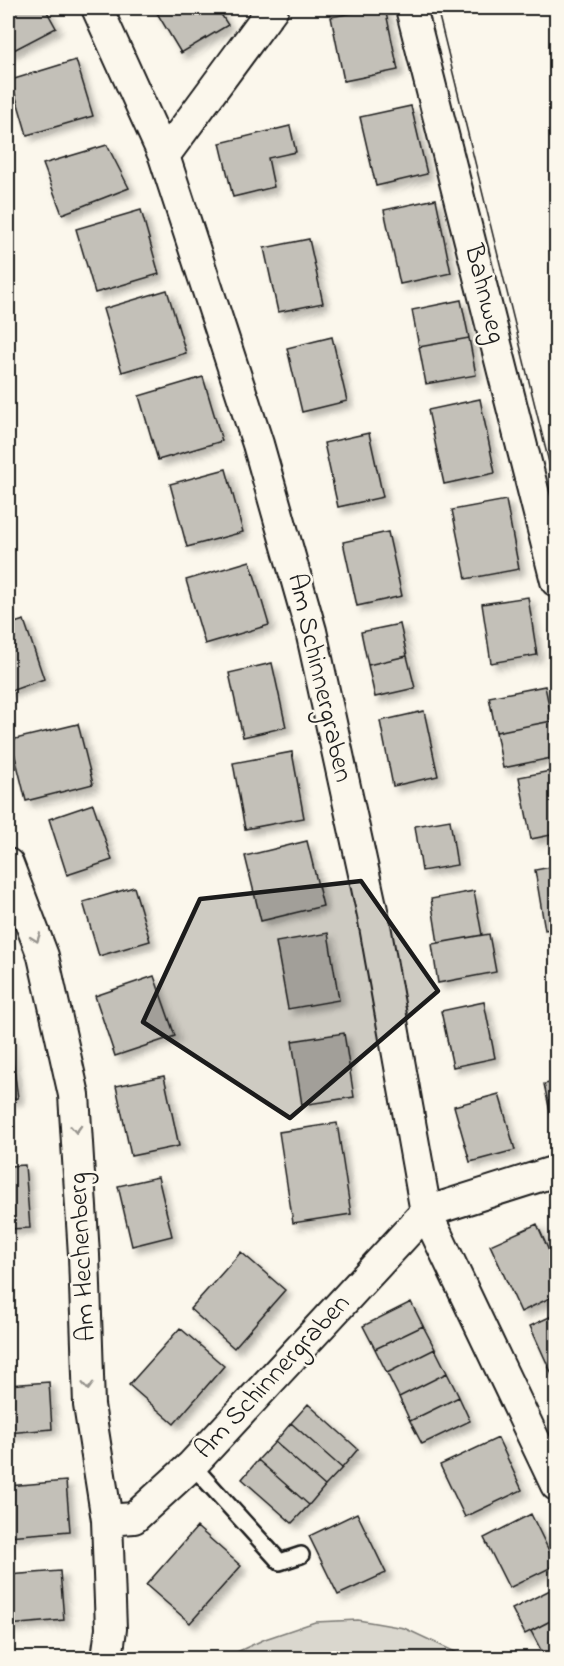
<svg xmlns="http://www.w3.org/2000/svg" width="564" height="1666" font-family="'Indie Flower',sans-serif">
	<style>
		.green { fill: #dad7ce; stroke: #7b7a75; stroke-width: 1.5 }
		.building { fill: #c3c0b8; stroke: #1c1c1c; stroke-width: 1.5; filter: url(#shadow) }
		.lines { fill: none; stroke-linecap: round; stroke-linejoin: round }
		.service-casing { stroke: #1c1c1c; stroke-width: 20 }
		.minor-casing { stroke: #1c1c1c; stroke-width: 34 }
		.service { stroke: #fbf7ec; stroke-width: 15 }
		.minor { stroke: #fbf7ec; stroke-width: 30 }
		.tram { stroke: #1c1c1c; stroke-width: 1.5 }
		.oneway { stroke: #97948e }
		.marked { fill: #1c1c1c; fill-opacity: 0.2; stroke: #1c1c1c; stroke-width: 4.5; stroke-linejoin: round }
		.labels { text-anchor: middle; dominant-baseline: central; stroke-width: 5; stroke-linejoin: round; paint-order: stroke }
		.street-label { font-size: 27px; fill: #1c1c1c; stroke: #fbf7ec }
	</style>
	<defs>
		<filter id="shadow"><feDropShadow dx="5.5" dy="5.5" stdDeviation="3" flood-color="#0004"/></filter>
	</defs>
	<rect width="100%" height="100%" fill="#fbf7ec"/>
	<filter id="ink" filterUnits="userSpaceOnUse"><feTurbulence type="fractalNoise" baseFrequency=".0167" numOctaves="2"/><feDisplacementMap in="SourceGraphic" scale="12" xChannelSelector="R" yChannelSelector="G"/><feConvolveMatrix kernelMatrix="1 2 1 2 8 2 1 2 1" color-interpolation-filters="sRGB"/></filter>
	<g filter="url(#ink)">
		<path class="green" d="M358,1620L404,1628L468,1658H224L265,1639L315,1622Z"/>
		<path class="building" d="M8,8H45L56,28L8,53Z
			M154,8H217L228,25L181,53Z
			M378,8H385L398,70L344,81L331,17Z
			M76,60L93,116L27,135L11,80Z
			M411,106L427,174L376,186L360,117Z
			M290,126L296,152L268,158L274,187L233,197L220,143Z
			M107,145L129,188L62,214L43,164Z
			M436,199L451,273L400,284L384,210Z
			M141,210L159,274L95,293L76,229Z
			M309,239L323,303L278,312L264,248Z
			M167,290L186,353L122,372L103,309Z
			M461,300L469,338L419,347L412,310Z
			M332,337L347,401L302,412L287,348Z
			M469,338L476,375L426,384L419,347Z
			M203,377L222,441L158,460L139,396Z
			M480,399L495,473L444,484L428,410Z
			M369,433L383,497L338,507L324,443Z
			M226,469L243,532L187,547L170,484Z
			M506,500L519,569L466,579L452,510Z
			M388,532L402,596L357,606L343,542Z
			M250,561L269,625L205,644L186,580Z
			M528,597L537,655L491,663L482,604Z
			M24,620L44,679L8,692V625Z
			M400,624L407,656L368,665L361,632Z
			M407,656L415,688L375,697L368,665Z
			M272,663L286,727L243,737L229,673Z
			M545,686L552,721L496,732L489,697Z
			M424,711L438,776L393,786L380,721Z
			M552,721L556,744V757L503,768L496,732Z
			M78,724L93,784L26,801L11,740Z
			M292,752L304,818L245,829L233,763Z
			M556,770V834L531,839L519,777Z
			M93,804L112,860L67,875L49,819Z
			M450,820L457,865L422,871L415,826Z
			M307,841L323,906L261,921L245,856Z
			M556,866V928L545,930L535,870Z
			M134,887L150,941L99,956L83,902Z
			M474,891L482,935L438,943L431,899Z
			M328,933L339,1000L288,1009L276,942Z
			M489,934L496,972L438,983L432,944Z
			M154,976L175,1036L115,1056L95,996Z
			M484,1002L495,1058L453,1067L441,1011Z
			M9,1032L18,1098L8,1099V1033Z
			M344,1033L354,1097L302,1105L292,1041Z
			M164,1076L179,1146L131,1156L116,1086Z
			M556,1082V1139L544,1084Z
			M499,1094L515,1150L470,1162L454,1106Z
			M337,1123L351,1214L293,1223L279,1132Z
			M25,1165L30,1228L8,1229V1166Z
			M158,1177L172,1236L132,1246L118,1186Z
			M537,1224L556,1267V1295L521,1312L490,1245Z
			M241,1252L285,1290L234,1348L190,1309Z
			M411,1302L423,1326L375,1349L363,1326Z
			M556,1314V1380L555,1381L530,1326Z
			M423,1326L435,1349L387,1373L375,1349Z
			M180,1328L224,1366L174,1424L129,1385Z
			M435,1349L447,1373L399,1397L387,1373Z
			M447,1373L459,1397L410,1421L399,1397Z
			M49,1382L52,1429L8,1433V1385Z
			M459,1397L470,1421L422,1444L410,1421Z
			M308,1404L358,1449L342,1468L291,1423Z
			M291,1423L342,1468L325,1486L275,1442Z
			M498,1438L522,1490L465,1517L440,1465Z
			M275,1442L325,1486L309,1505L258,1460Z
			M258,1460L309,1505L292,1523L242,1479Z
			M66,1481L70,1531L8,1536V1486Z
			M357,1513L386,1573L338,1595L309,1536Z
			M531,1514L556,1565L509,1588L484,1538Z
			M197,1527L241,1566L190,1623L146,1585Z
			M60,1571L64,1620L8,1625V1575Z
			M556,1587V1618L525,1634L512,1609Z
			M556,1618V1650L544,1656L531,1631Z"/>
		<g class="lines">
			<g class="service-casing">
				<path id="service" d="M192,1465L280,1562L301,1555"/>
			</g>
			<g class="minor-casing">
				<path id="minor" d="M97,8L164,156L258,444L311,631L373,915L426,1212L556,1485
					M411,8L556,581
					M164,156L273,8
					M8,864L43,956L74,1095L84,1255L89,1405L107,1520L111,1629L107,1658
					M107,1520L134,1518L192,1465L426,1212L556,1171"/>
			</g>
			<use href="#service" class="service"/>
			<use href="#minor" class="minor"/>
			<path class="tram" d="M437,8L556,491"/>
		</g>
		<defs><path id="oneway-chevron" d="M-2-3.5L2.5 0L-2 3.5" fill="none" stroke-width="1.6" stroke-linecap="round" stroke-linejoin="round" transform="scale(1.5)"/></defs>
		<g class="oneway">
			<use href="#oneway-chevron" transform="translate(36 938) rotate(69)"/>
			<use href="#oneway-chevron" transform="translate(76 1129) rotate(87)"/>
			<use href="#oneway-chevron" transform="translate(88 1386) rotate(88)"/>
		</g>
	</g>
	<path class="marked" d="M361,881L438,991L290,1118L143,1022L200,899Z"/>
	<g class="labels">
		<g class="street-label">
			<text transform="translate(484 294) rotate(76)">Bahnweg</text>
			<text transform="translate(319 678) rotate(77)">Am Schinnergraben</text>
			<text transform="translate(83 1257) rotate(-93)">Am Hechenberg</text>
			<text transform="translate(273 1377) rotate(-47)">Am Schinnergraben</text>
		</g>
	</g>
	<rect width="564" height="1666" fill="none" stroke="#fbf7ec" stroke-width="30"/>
	<rect x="15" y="15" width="534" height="1636" fill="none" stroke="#1c1c1c" stroke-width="2" filter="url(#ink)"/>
</svg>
